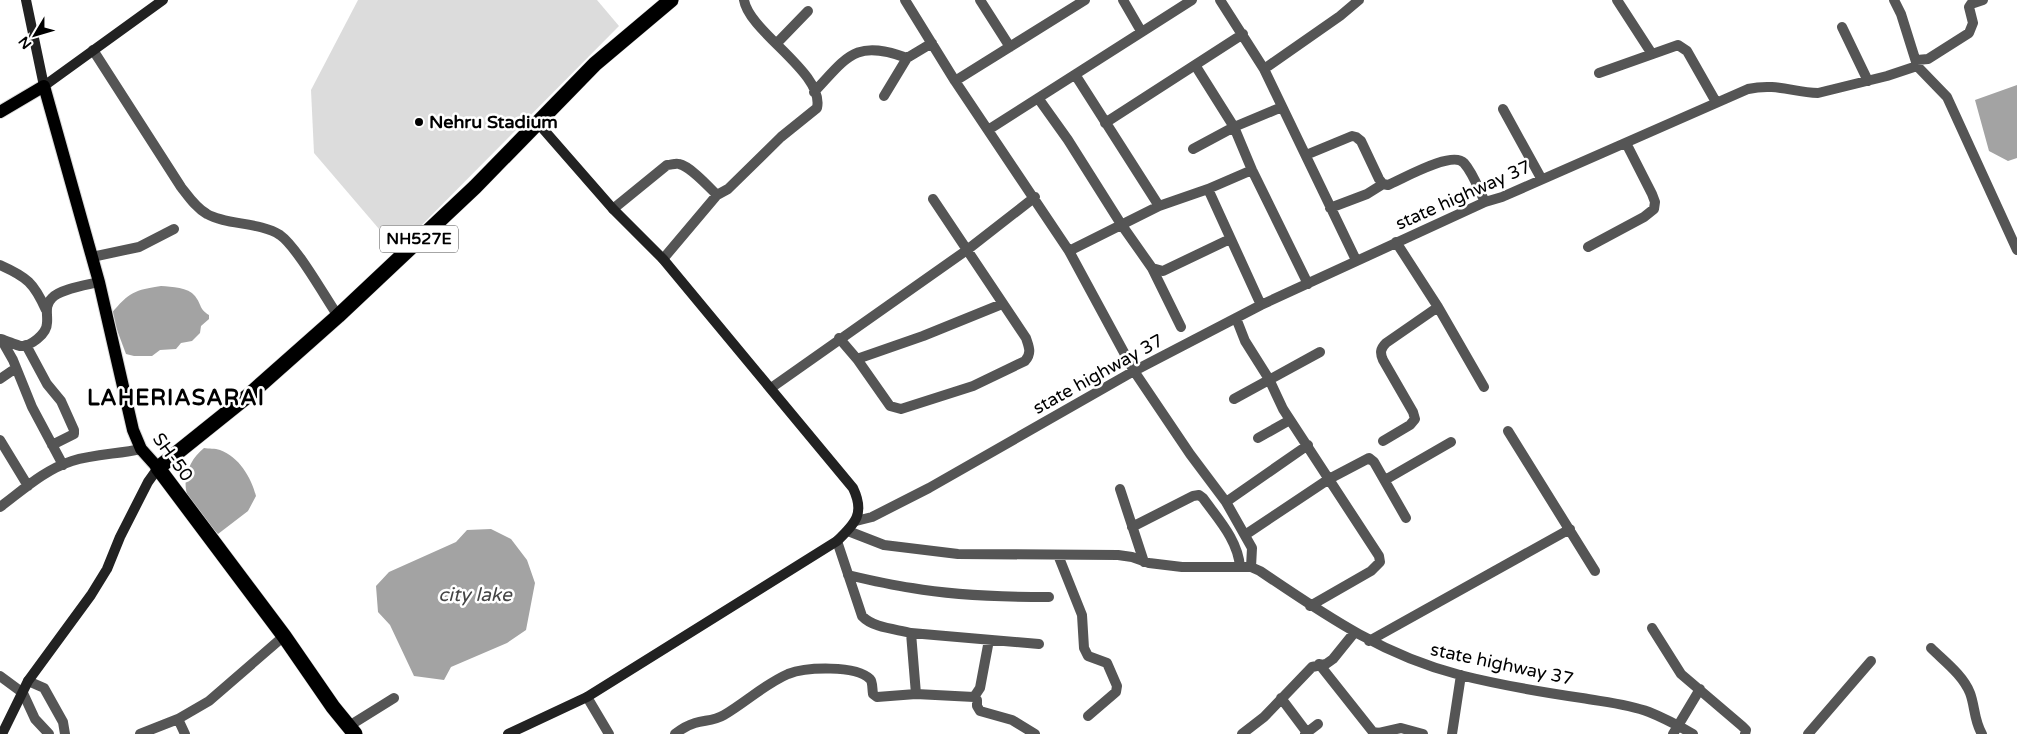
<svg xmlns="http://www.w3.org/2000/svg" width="2017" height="734" font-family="'Varela Round',sans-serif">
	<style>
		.green { fill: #dcdcdc }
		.water { fill: #a3a3a3 }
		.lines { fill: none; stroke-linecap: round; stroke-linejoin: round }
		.primary-casing { stroke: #dbdbdb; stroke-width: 14 }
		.highway-casing { stroke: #dbdbdb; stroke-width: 16 }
		.street { stroke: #555; stroke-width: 10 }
		.secondary { stroke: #222; stroke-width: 10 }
		.primary { stroke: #000; stroke-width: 12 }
		.highway { stroke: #000; stroke-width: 15 }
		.poi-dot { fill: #000; stroke: #fff; stroke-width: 2 }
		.labels { text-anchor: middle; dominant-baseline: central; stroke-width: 5; stroke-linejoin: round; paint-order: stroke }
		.shield { fill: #fff; stroke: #4c4c4c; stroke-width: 1 }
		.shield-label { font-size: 16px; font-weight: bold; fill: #000 }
		.poi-label { font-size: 18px; font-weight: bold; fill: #000; stroke: #fff; text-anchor: start }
		.street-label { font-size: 18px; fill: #000; stroke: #fff }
		.water-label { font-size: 19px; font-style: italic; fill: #444; stroke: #fff }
		.district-label { font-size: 22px; font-weight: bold; letter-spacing: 1px; fill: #000; stroke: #fff }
	</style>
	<rect width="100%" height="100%" fill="#fff"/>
	<path class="green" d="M358,0H597L619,26L397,250L314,153L311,90Z"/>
	<path class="water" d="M2017,85V158L2008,161L1989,151L1975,100Z
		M161,286C172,287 188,287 195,296C202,305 199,309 209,315V319L201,326L200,333L192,341L181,343L176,349L160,350L152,356H134L126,354L111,314C129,292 135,290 161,286Z
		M204,448C209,449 215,448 220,450C239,457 251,477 256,496L248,511L218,534C210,525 191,508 188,497C181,479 190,459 204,448Z
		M491,529L511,539L527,560L535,583L526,630L507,643L451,667L444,680L414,676L390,625L378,612L376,586L389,572L456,542L467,530Z"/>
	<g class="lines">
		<g class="primary-casing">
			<path id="primary" d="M0,112L44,86L99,282L133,430L141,449L158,468"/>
		</g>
		<g class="highway-casing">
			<path id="highway" d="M355,734L333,707L284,636L158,468L249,395L338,316L475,187L595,64L671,0"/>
		</g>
		<path class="street" d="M905,0L955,81L1069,251L1134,371L1190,454L1226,502L1252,548L1251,567
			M980,0L1010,47
			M1123,0L1141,31
			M1220,0L1264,69L1356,260
			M1617,0L1652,54
			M1894,0L1901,14L1917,65
			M1842,27L1868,81
			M777,43L808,11
			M93,50L181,187C188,196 196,208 207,214C226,225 260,222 280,235C297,247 325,297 338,316
			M1917,60L1928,59L1969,33L1973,23L1969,7L1971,4L1983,0
			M1195,65L1234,127L1252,170L1308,284
			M1264,69L1340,16L1359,0
			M1599,73L1678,45L1687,51L1716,102
			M1076,76L1159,206
			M955,81L1085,0
			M814,92C848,56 855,39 907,58L932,43
			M884,96L907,58
			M1038,98L1068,140L1121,224L1152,268L1181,327
			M1503,109L1541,178
			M1105,123L1243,34
			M988,130L1192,0
			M1193,149L1234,127L1282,107
			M1306,155L1352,136L1356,137L1361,141L1379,179L1383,184L1388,185C1403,179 1452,150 1464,163C1473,173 1479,190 1485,202
			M1208,189L1261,305
			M1330,208L1367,194L1383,184
			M613,209L667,165C671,165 675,163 679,164C690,166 709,187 717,195
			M1396,242L1438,307L1484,387
			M1588,247L1644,217L1654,209L1655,202L1652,194L1626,143
			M1069,251L1159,206L1208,189L1252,170
			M92,257L139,247L174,229
			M663,259L717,195L728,189L781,137L817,108C825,73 749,32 744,0
			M0,265C27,277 34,283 46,310
			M1152,268L1163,271L1230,239
			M1236,318L1245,341L1269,379L1283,409L1379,556L1380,562L1371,571L1310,606
			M839,338L857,359L890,406L901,409L973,386L1025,361C1032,353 1029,347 1026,338L933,199
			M26,345L47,384L61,401L74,430V434L52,445
			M857,359L923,336L1002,304
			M0,379L16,368
			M771,388L967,250L1035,197
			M1234,399L1320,352
			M1508,431L1595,571
			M1258,438L1290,420
			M0,440L28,486
			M1383,441L1410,425L1415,419L1413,412L1383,360C1380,353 1380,349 1386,343L1438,307
			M63,465L32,407L13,360L1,339C7,341 14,344 20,346C30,347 47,334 47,323C48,314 44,306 52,298C60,289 87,285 99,282
			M1385,480L1451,442
			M1120,489L1144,562
			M1226,502L1308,445
			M0,507C23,490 44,470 72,461C94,454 119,454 141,449
			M856,521L872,517L929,488L1134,371L1261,305L1485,202L1502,197L1748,89C1776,83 1792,92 1818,93L1887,76L1917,66L1947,97L2017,250
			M1132,527L1193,496L1199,495L1203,498C1218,519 1238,540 1240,567
			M848,531L884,545L958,554L1118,555L1132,557L1149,563L1182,567H1251L1260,571C1325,615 1382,655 1460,675C1500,685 1541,692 1582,698C1604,702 1628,704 1649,712C1664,718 1679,726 1693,734
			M1245,535L1329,479L1369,458L1374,462L1406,518
			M837,541L862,616C873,628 896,629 911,633L916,694
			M1058,555L1082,615L1084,648L1088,656L1107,663L1117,686L1116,692L1088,716
			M848,575C869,580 891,585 912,588C957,596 1004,597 1049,597
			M1652,628L1681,674L1742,726L1746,730L1745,734
			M911,633L1039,644
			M1369,641L1570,529
			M1931,648C1944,661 1963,675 1970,693C1975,706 1974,721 1982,734
			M1319,664L1373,732L1379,733L1401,728L1423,734
			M0,676L23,693L35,719L49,734
			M28,681L44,688L63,722L65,734
			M587,697L609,734
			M974,697L980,688L989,640
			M1281,698L1308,734
			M178,719L185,734
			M349,726L394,698
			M140,734L178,719L209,701L284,636
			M675,734C680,730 688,725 695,723C705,720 714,721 724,715C746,702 765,684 788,674C806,667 856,665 870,679C873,682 872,689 873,694L877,697L916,694L974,697L977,700V706L980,711L1012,720L1035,734
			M1242,734L1264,717L1312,667L1326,664L1333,659L1354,633
			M1305,734L1318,724
			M1452,734L1461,675
			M1673,734L1700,689
			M1808,734L1871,661"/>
		<path class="secondary" d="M26,0L44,86L163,0
			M2,734L28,681L91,595L107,569L120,537L148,482L158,468
			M508,734L587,697L837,541C856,523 865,513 853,488L663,259L613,209L537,122"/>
		<use href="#primary" class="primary"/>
		<use href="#highway" class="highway"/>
	</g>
	<circle class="poi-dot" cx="419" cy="122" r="5"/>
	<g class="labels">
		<rect class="shield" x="380" y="225.5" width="78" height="27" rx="4"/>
		<g class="shield-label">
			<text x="419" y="239">NH527E</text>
		</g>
		<g class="poi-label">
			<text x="429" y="122">Nehru Stadium</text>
		</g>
		<g class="street-label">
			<text transform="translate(1463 195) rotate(-24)">state highway 37</text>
			<text transform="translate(1098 374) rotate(-29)">state highway 37</text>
			<text transform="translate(173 457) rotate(54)">SH-50</text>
			<text transform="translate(1502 664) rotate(12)">state highway 37</text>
		</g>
		<g class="water-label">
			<text x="475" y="595">city lake</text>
		</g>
		<g class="district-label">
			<text x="176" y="398">LAHERIASARAI</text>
		</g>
	</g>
	<g transform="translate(35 35) rotate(232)" stroke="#ffffff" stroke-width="4" paint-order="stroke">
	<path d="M0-4L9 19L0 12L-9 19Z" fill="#000000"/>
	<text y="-8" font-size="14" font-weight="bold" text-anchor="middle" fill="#000000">N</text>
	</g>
</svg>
